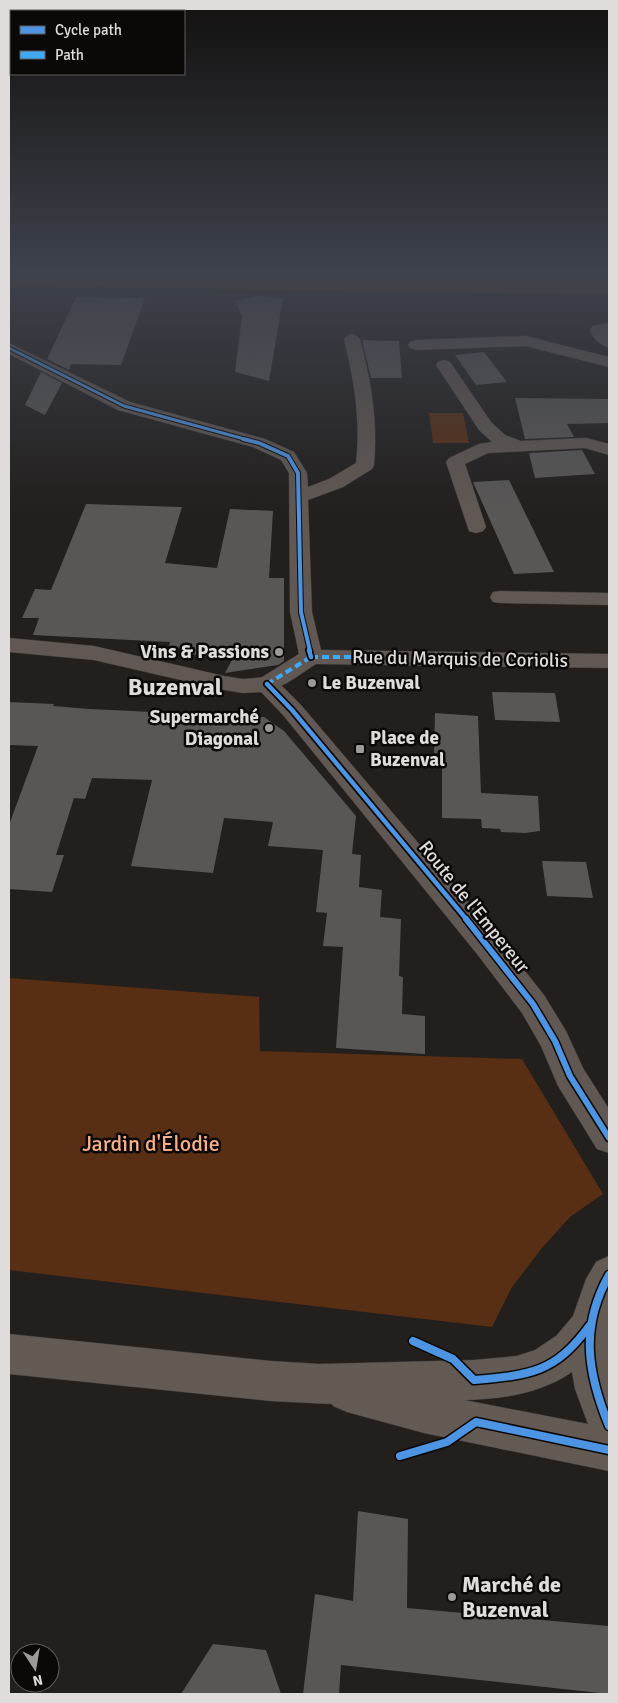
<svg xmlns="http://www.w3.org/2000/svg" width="618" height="1703" font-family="Signika,sans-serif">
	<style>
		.green { fill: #582e14 }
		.forest { fill: #673210 }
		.building { fill: #595756 }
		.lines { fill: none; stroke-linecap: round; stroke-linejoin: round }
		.minor-casing { stroke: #3c3938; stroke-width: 1 }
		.tertiary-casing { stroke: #3c3938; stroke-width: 1 }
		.secondary-casing { stroke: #3c3938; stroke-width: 1 }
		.minor { fill: #615853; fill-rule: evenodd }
		.tertiary { fill: #615853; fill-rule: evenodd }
		.secondary { fill: #635a54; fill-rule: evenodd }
		.quiet { stroke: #3fa9f5; stroke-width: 4; stroke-dasharray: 7 4; stroke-linecap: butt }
		.cycleway-far4-casing { stroke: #0b0908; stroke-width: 5 }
		.cycleway-far3-casing { stroke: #0b0908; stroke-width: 6 }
		.cycleway-far2-casing { stroke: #0b0908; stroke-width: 8 }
		.cycleway-far1-casing { stroke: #0b0908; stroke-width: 9 }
		.cycleway-casing { stroke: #0b0908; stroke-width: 11 }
		.cycleway-far4 { stroke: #4d94e3; stroke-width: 3 }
		.cycleway-far3 { stroke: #4d94e3; stroke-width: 4 }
		.cycleway-far2 { stroke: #4d94e3; stroke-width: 4.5 }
		.cycleway-far1 { stroke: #4d94e3; stroke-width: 6 }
		.cycleway { stroke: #4d94e3; stroke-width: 8 }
		.poi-dot { fill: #9e9a98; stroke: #0b0908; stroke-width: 2 }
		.labels { text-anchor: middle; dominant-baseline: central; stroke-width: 5; stroke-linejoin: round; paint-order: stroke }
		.poi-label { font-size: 19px; font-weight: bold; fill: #e0dcdb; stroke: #0b0908; text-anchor: end }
		.street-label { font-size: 19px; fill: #e0dcdb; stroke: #0b0908 }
		.near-park-label { font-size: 22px; fill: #f9ae86; stroke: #0b0908 }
		.near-poi-label { font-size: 22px; font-weight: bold; fill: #e0dcdb; stroke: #0b0908; text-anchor: start }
		.district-label { font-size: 24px; font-weight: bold; fill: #e0dcdb; stroke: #0b0908 }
	</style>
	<rect width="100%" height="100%" fill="#221f1d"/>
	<path class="green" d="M9,274H609V295L9,286Z
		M429,413H463L469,443H433Z
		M9,978L259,997L260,1051L522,1059L603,1194L570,1217L542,1248L512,1287L492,1327L9,1270Z"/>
	<path class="forest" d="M87,274H377L382,277L390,292L103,287L87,279Z"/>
	<path class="building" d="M258,296L283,298L269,381L235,372L242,316L235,301Z
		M76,297L145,298L121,365L71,364L69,370L47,359Z
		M362,340L399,341L402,378H371Z
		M484,352L507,382L476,385L455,355Z
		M41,372L62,383L45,415L25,405Z
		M515,398L609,399V423L567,424L574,437L525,439Z
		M582,450L595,474L535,478L529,453Z
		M509,480L554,572L514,574L473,482Z
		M86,504L182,507L165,563L217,568L230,509L273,511L269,578H284V661L278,665L225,673L232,660L184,653L185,649L169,646L170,642L33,635L39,618H22L35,589L51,590Z
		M492,692L555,693L560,722L495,720Z
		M9,702L54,704L53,706L89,709L264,717L284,731L356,816L352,854L361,855L359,887L382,890L380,917L401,919L399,976L403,977L402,1014L425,1016V1054L336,1048L343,947L323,946L327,913L316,912L323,850L268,846L273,822L224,818L213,873L131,866L152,780L92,778L85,799L74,798L56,855H64L52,892L9,889V825L38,746L9,745Z
		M435,713L478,716L481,793L538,796L540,831L525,833L501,832L500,829L482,828L481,819L442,818V753H434Z
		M542,861L586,862L593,898L547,896Z
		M358,1511L408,1519L407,1608L609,1626V1694L341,1665L339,1694H303L315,1594L353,1601Z
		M213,1644L266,1650L281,1694H181Z"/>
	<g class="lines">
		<g class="minor-casing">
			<path id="minor" d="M609,323V333H607L609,335V348C600,345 592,338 590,329L593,326Z
				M352,334L357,336L360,339C371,381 378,421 374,465L372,469L343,487L308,500L312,612L321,650L609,654V668L316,664C299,674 278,694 259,689L255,684L259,679L299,654L290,612L289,473L281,460L253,447L118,410L9,354V343L130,402L265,439L294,452L307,473L308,487L329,479L356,463C361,420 354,380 344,339L347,336Z
				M526,336L609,357V367L526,346L416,350L410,348L408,345L410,342L416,340Z
				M444,360L450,362L491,422L505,435L521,441L586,438L609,444V455L585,448L488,453L465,464L486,527L483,531L476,533L469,531L446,462L449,458L479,444L492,442L479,430L436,365L438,362Z
				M501,591L609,593V605L501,603L493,602L490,597L493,592Z"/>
		</g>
		<g class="tertiary-casing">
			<path id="tertiary" d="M9,638L94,646L224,676L243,679L267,677L275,679L301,705L499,938L544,995L566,1031L583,1068L609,1109V1153L597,1149L558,1086L541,1046L522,1013L477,954L283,715L261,692L243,693L224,690L94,660L9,652Z"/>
		</g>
		<g class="secondary-casing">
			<path id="secondary" d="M609,1256V1471L424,1433L347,1412L333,1406L332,1404L271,1401L9,1374V1334L271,1361L319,1364L474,1360L517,1356L535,1350L556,1336L573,1316L586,1279L596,1262ZM572,1372L575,1389L588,1424L464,1400C502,1399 540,1394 572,1372Z"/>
		</g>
		<use href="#minor" class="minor"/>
		<use href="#tertiary" class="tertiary"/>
		<use href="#secondary" class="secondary"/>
		<path class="quiet" d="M311,657H379
			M267,684L311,657"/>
		<g class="cycleway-far4-casing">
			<path id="cycleway-far4" d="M9,348L124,406L248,440"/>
		</g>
		<g class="cycleway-far3-casing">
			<path id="cycleway-far3" d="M243,439L259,443L288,456L298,473L301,612L310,651"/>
		</g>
		<g class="cycleway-far2-casing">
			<path id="cycleway-far2" d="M309,650L311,657
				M267,684L292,710L467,920"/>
		</g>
		<g class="cycleway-far1-casing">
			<path id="cycleway-far1" d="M466,919L533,1004L555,1041L570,1076L609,1138"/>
		</g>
		<g class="cycleway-casing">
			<path id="cycleway" d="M609,1275C580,1327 587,1372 609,1426
				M413,1341L453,1359L474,1380C531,1375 555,1373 590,1325
				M400,1456L447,1442L476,1422L609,1450"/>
		</g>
		<use href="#cycleway-far4" class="cycleway-far4"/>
		<use href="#cycleway-far3" class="cycleway-far3"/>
		<use href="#cycleway-far2" class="cycleway-far2"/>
		<use href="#cycleway-far1" class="cycleway-far1"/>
		<use href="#cycleway" class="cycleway"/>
	</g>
	<linearGradient id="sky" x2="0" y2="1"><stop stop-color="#131110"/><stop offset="0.53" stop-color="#3e424c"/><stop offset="1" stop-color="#3e424c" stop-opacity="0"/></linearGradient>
	<rect width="618" height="513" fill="url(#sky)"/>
	<g class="poi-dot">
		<circle cx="279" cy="652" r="5"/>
		<circle cx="312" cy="683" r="5"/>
		<circle cx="269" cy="728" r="5"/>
		<rect x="355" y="744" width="10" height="10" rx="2.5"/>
		<circle cx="452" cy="1597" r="5"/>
	</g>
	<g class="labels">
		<g class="poi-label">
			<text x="269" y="652">Vins &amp; Passions</text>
			<text x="322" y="683" text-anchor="start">Le Buzenval</text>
			<text x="259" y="717">Supermarché<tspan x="259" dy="22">Diagonal</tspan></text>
			<text x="370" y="738" text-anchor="start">Place de<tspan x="370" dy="22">Buzenval</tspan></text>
		</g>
		<g class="street-label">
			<text transform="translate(460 659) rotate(1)">Rue du Marquis de Coriolis</text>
			<text transform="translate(474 907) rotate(51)">Route de l'Empereur</text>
		</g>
		<g class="near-park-label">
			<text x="151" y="1143">Jardin d'Élodie</text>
		</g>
		<g class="near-poi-label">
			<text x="462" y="1584">Marché de<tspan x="462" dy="25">Buzenval</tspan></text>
		</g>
		<g class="district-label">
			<text x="175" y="687">Buzenval</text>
		</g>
	</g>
	<rect width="618" height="1703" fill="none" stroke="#e0dcdb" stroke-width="20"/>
	<rect x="10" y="10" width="175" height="65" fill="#0b0908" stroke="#605d5c"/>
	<rect x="20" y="26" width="25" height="8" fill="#4d94e3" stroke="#605d5c"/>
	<text x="55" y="35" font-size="15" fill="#e0dcdb">Cycle path</text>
	<rect x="20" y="51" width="25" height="8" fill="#3fa9f5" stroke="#605d5c"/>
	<text x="55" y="60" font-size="15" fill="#e0dcdb">Path</text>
	<g transform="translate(35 1668) rotate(168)"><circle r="24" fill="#0b0908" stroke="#605d5c"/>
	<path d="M0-4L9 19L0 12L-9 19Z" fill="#9e9a98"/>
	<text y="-8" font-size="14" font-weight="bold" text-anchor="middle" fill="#e0dcdb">N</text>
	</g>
</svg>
